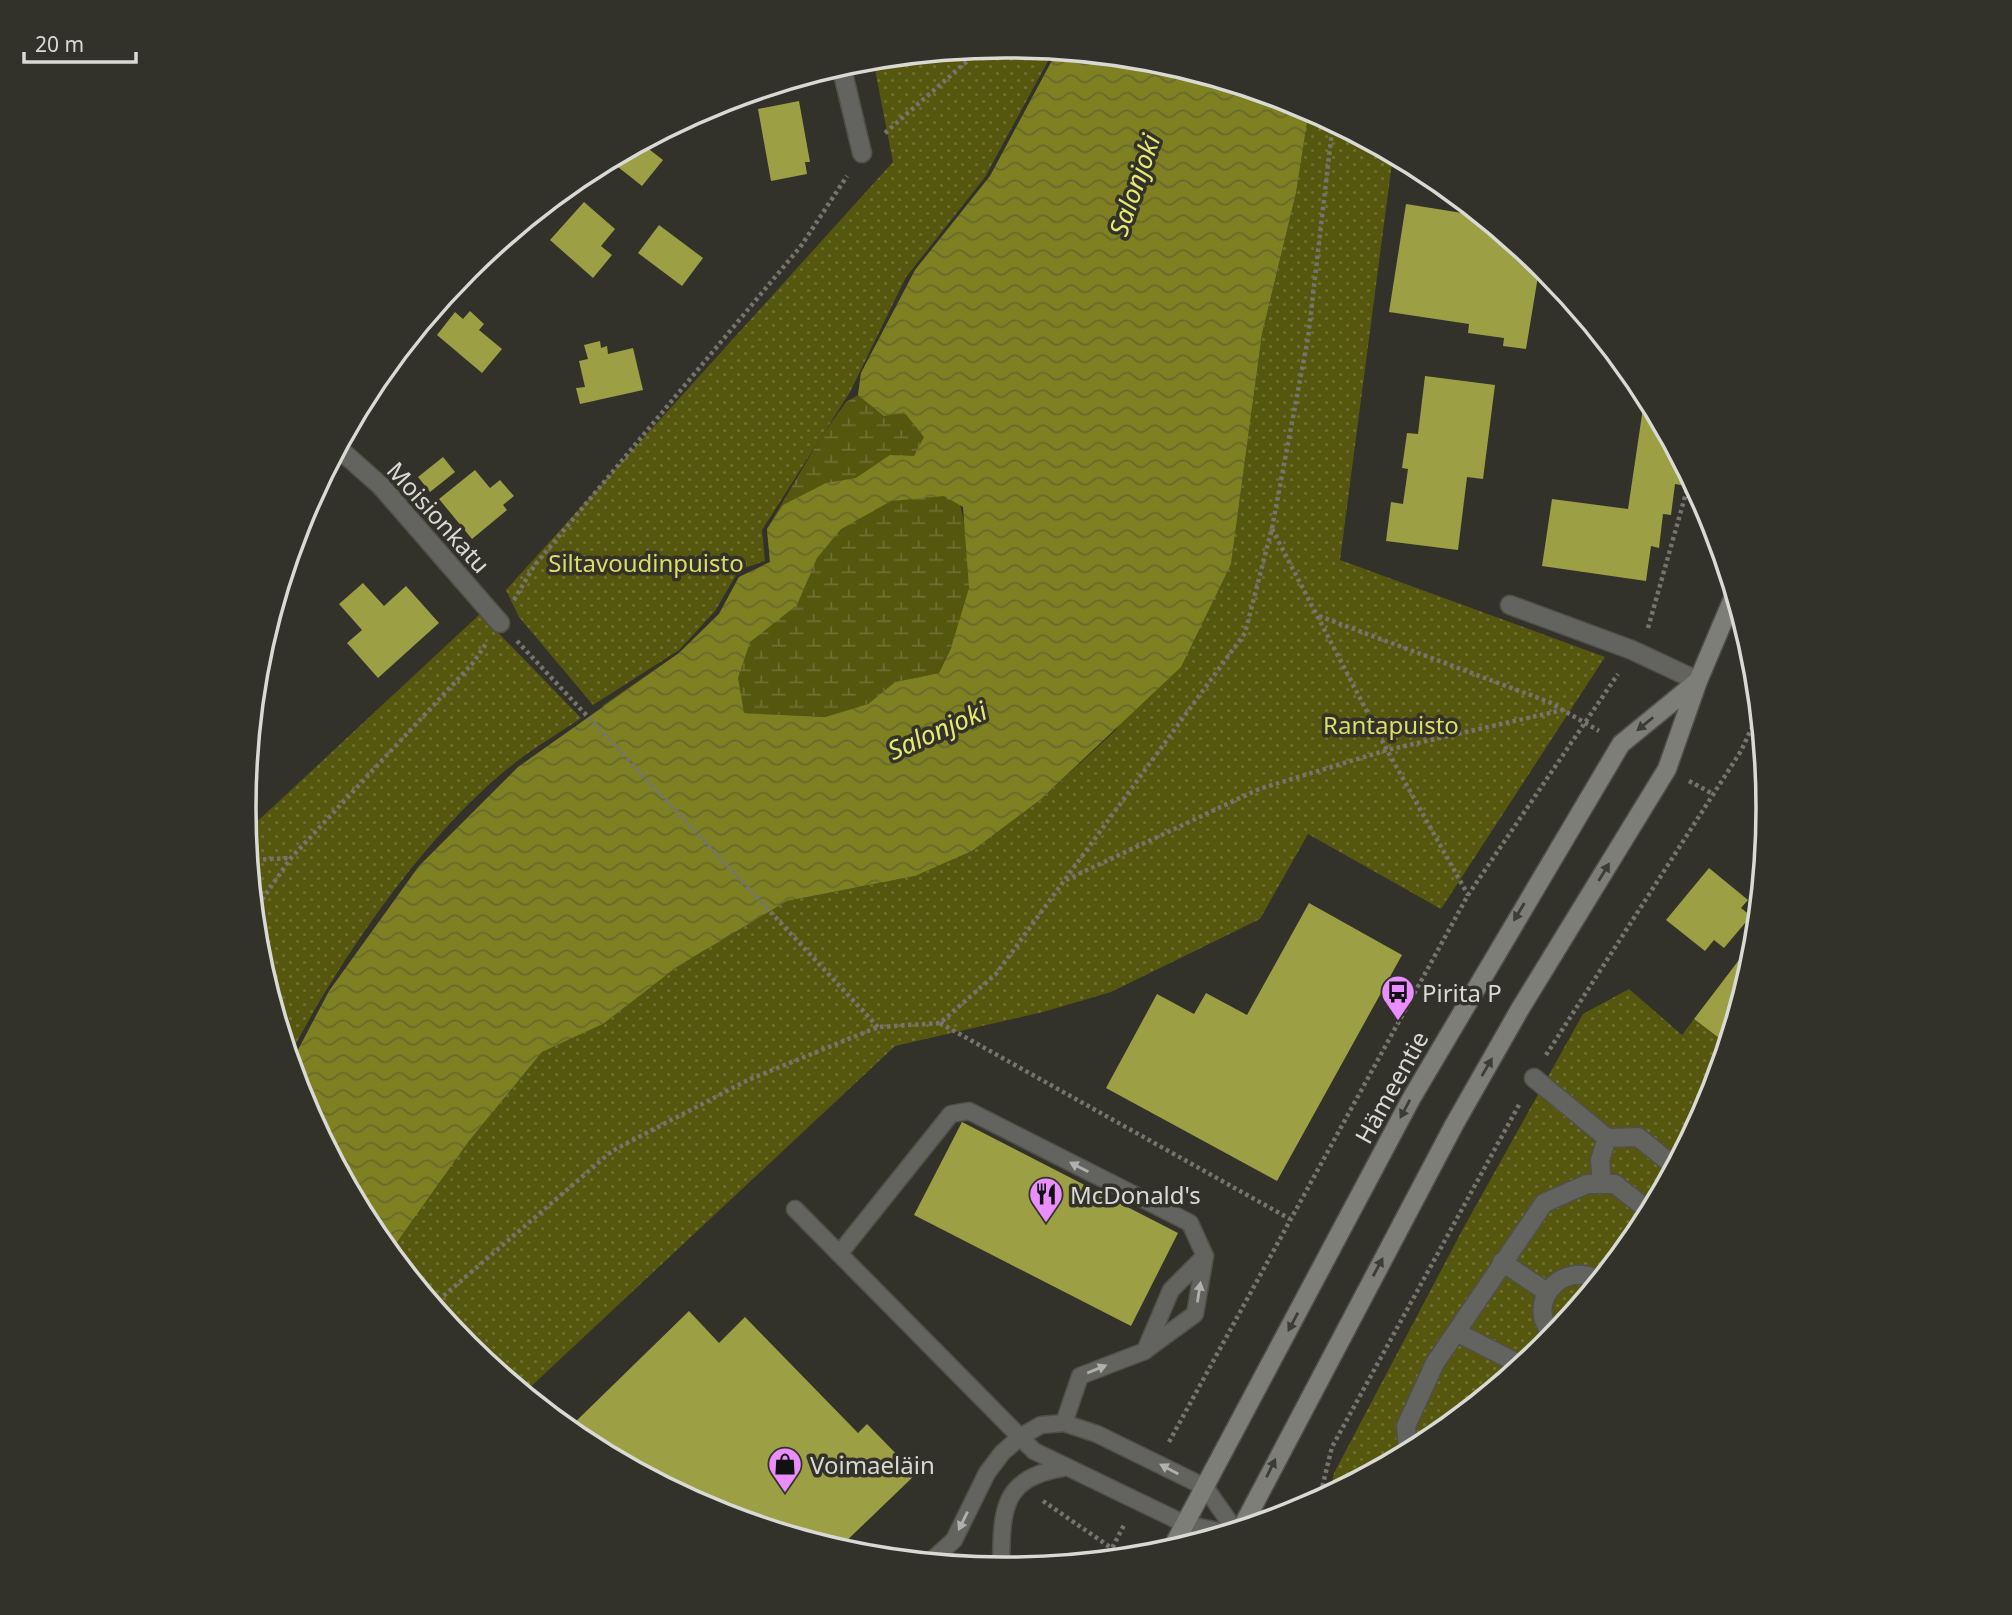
<svg xmlns="http://www.w3.org/2000/svg" width="2012" height="1615" font-family="'Noto Sans',sans-serif">
	<style>
		.wetland { fill: url(#wetland-marsh) }
		.park { fill: url(#park-dots) }
		.water { fill: url(#water-waves); fill-rule: evenodd }
		.building { fill: #9c9f44 }
		.lines { fill: none; stroke-linecap: round; stroke-linejoin: round }
		.lane-casing { stroke: #505049; stroke-width: 19 }
		.street-casing { stroke: #505049; stroke-width: 21 }
		.secondary-casing { stroke: #505049; stroke-width: 21 }
		.path { stroke: #75756e; stroke-width: 4.5; stroke-dasharray: 3.5 3.5; stroke-linecap: butt }
		.lane { stroke: #63635f; stroke-width: 16 }
		.street { stroke: #63635f; stroke-width: 18 }
		.secondary { stroke: #7d7e77; stroke-width: 18 }
		.oneway { fill: #3d3d36 }
		.oneway2 { fill: #b0b0ac }
		.labels { text-anchor: middle; dominant-baseline: central; stroke-width: 7; stroke-linejoin: round; paint-order: stroke }
		.street-label { font-size: 24px; fill: #dadad5; stroke: #32322a }
		.park-label { font-size: 24px; fill: #dade65; stroke: #32322a }
		.poi-label { font-size: 24px; fill: #dadad5; stroke: #32322a; text-anchor: start }
		.water-label { font-size: 26px; font-style: italic; fill: #e5ea71; stroke: #32322a }
		.rim { fill: none; stroke: #dadad5; stroke-width: 3.5 }
	</style>
	<defs>
		<pattern id="wetland-marsh" width="20" height="14" patternUnits="userSpaceOnUse" patternTransform="scale(1.75)"><rect width="20" height="14" fill="#56570f"/><path d="M1 5h8M5 5V1M11 12h8M15 12V8" fill="none" stroke="#6e6f31"/></pattern>
		<pattern id="park-dots" width="8" height="8" patternUnits="userSpaceOnUse" patternTransform="scale(1.75)"><rect width="8" height="8" fill="#56570f"/><path d="M2 2h.1M6 6h.1" fill="none" stroke="#6e6f31" stroke-width="1.8" stroke-linecap="round"/></pattern>
		<pattern id="water-waves" width="16" height="10" patternUnits="userSpaceOnUse" patternTransform="scale(1.75)"><rect width="16" height="10" fill="#7e8021"/><path d="M0 5q4-4 8 0t8 0" fill="none" stroke="#696a2c"/></pattern>
	</defs>
	<rect width="100%" height="100%" fill="#32322a"/>
	<path class="wetland" d="M891,316C920,393 976,506 969,587C967,616 951,648 939,673L895,682L868,704L825,717L602,706L679,653L719,614L739,577L770,562L767,529L821,437L846,402L858,395L861,373Z"/>
	<path class="park" d="M1006,46L1054,50L985,177L906,277L850,392L762,530L765,561L739,570L715,611L679,650L593,705L519,617L506,590L893,162L873,59Z
		M1309,110L1393,155L1340,560L1605,657L1441,909L1308,834L1260,919L1111,992L1043,1012L895,1046L524,1393L467,1346L390,1252L469,1141L542,1052L603,1024L677,967L787,901L915,876L972,851L1040,800L1115,731L1231,564L1262,334L1296,193Z
		M480,614L581,718C558,734 533,748 511,766C426,833 338,961 289,1057L259,956L246,832Z
		M1629,989L1682,1035L1694,1019L1727,1044L1710,1099L1639,1231L1545,1347L1429,1441L1330,1494L1334,1473L1464,1227L1583,1014Z"/>
	<path class="water" d="M1057,51L1155,60L1309,110L1296,193L1262,334L1231,564L1181,667L1040,800L972,851L915,876L787,901L677,967L603,1024L542,1052L469,1141L390,1252C353,1207 308,1119 291,1063L329,991L419,866L518,767L679,653L719,614L739,577L770,562L767,529L783,505L826,483L856,478L890,455L914,456L924,437L904,412L884,416L858,395L861,373L915,270L990,176ZM944,496L963,507L969,588L951,648L939,673L895,682L868,704L825,717L744,713L738,678L750,642L797,605L817,558L841,529L891,501Z"/>
	<path class="building" d="M799,101L810,162H805L807,174L771,181L758,109Z
		M641,143L663,160L642,186L613,163L620,154Z
		M584,202L615,229L601,246L612,255L593,278L550,240Z
		M1406,204L1481,216L1540,264L1526,349L1503,346L1504,338L1468,333L1469,324L1389,312Z
		M659,225L703,258L682,286L638,253Z
		M470,311L484,324L479,330L502,349L482,373L437,335L455,312L463,319Z
		M600,341L601,348L607,346L608,354L633,348L643,390L580,404L576,388L585,387L579,361L588,359L584,345Z
		M1425,376L1495,385L1483,479L1467,477L1458,550L1386,541L1391,502L1403,504L1408,469L1402,468L1407,433L1418,434Z
		M1643,408L1653,410L1683,466L1681,485L1675,484L1671,515L1663,514L1659,548L1651,546L1646,581L1542,566L1552,499L1628,509Z
		M443,457L455,472L430,492L418,477Z
		M475,470L490,488L500,480L514,496L503,505L507,510L472,539L439,499Z
		M363,583L384,606L406,586L439,623L378,678L347,643L362,630L339,604Z
		M1709,868L1748,900L1741,908L1751,916L1724,948L1714,940L1705,951L1666,920Z
		M1309,903L1402,955L1277,1181L1106,1088L1157,994L1194,1014L1206,993L1247,1015Z
		M1742,956L1751,963L1727,1044L1694,1019Z
		M962,1122L1178,1233L1131,1326L914,1215Z
		M689,1311L719,1343L745,1317L858,1433L867,1424L916,1474L838,1549L714,1511L582,1441L568,1429Z"/>
	<g class="lines">
		<g class="lane-casing">
			<path id="lane" d="M795,1209L1034,1451L1185,1524L1228,1533
				M839,1254L951,1114L969,1111L1190,1223L1205,1256L1171,1290L1145,1351L1080,1376L1064,1423
				M1147,1349L1195,1314L1205,1256
				M930,1562L954,1540L987,1473L1002,1453L1020,1437L1041,1425L1064,1423L1097,1434L1205,1487L1235,1530
				M1001,1569C1002,1514 999,1478 1063,1468"/>
		</g>
		<g class="street-casing">
			<path id="street" d="M841,65L862,153
				M338,448L381,486L500,623
				M1510,605L1632,650L1698,681
				M1534,1078L1607,1138
				M1602,1184L1600,1160L1607,1138L1638,1137L1674,1166
				M1502,1262L1547,1292
				M1456,1332L1521,1365
				M1554,1335C1522,1305 1563,1258 1599,1281
				M1408,1453L1406,1426L1435,1363L1544,1203L1587,1184H1615L1650,1212"/>
		</g>
		<g class="secondary-casing">
			<path id="secondary" d="M1241,1529L1454,1125L1520,1009L1667,769L1698,681L1734,596
				M1171,1550L1411,1099L1621,744L1698,681"/>
		</g>
		<path class="path" d="M885,133L982,48
			M1272,529L1387,750L1468,895
			M514,600L534,566L801,246L847,176
			M1319,616L1549,702L1599,731
			M1648,628L1690,479
			M517,641L878,1027
			M1689,781L1713,794
			M249,860L290,858
			M1066,880L1259,789L1387,750L1563,710
			M254,911L291,858L472,664L486,644
			M940,1023L1290,1219
			M1546,1055L1741,751L1759,712
			M433,1305L612,1151L748,1080L878,1027L940,1023L996,974L1245,633L1272,528L1308,338L1333,122
			M1169,1442L1468,895L1618,674
			M1319,1500L1332,1447L1520,1103
			M1043,1501L1126,1558
			M1106,1560L1125,1523"/>
		<use href="#lane" class="lane"/>
		<use href="#street" class="street"/>
		<use href="#secondary" class="secondary"/>
	</g>
	<defs><path id="oneway-solid" d="M-6-.8H1V-3.2L6.5 0L1 3.2V.8H-6Z" transform="scale(1.75)"/></defs>
	<g class="oneway">
		<use href="#oneway-solid" transform="translate(1645 724) rotate(141)"/>
		<use href="#oneway-solid" transform="translate(1604 872) rotate(-59)"/>
		<use href="#oneway-solid" transform="translate(1519 912) rotate(121)"/>
		<use href="#oneway-solid" transform="translate(1487 1067) rotate(-60)"/>
		<use href="#oneway-solid" transform="translate(1405 1109) rotate(118)"/>
		<use href="#oneway-solid" transform="translate(1378 1267) rotate(-62)"/>
		<use href="#oneway-solid" transform="translate(1293 1322) rotate(118)"/>
		<use href="#oneway-solid" transform="translate(1271 1468) rotate(-64)"/>
	</g>
	<g class="oneway2">
		<use href="#oneway-solid" transform="translate(1079 1167) rotate(-153)"/>
		<use href="#oneway-solid" transform="translate(1199 1292) rotate(-81)"/>
		<use href="#oneway-solid" transform="translate(1097 1369) rotate(-22)"/>
		<use href="#oneway-solid" transform="translate(1169 1469) rotate(-152)"/>
		<use href="#oneway-solid" transform="translate(963 1521) rotate(116)"/>
	</g>
	<defs>
		<g id="bus-pin" transform="scale(1.75)"><path d="M0 17L-7.5 6A9.5 9.5 0 1 1 7.5 6Z" fill="#ea8dfd" stroke="#32322a"/><path d="M-5-6H5V4H4V6H2V4H-2V6H-4V4H-5ZM-3.5-4V0h7V-4ZM-3.5 1.2v1.5H-2V1.2ZM2 1.2v1.5H3.5V1.2Z" fill="#111"/></g>
		<g id="restaurant-pin" transform="scale(1.75)"><path d="M0 17L-7.5 6A9.5 9.5 0 1 1 7.5 6Z" fill="#ea8dfd" stroke="#32322a"/><path d="M-5-6h1v4h1v-4h1v4h1v-4h1v5L-1.5 .5V6h-2V.5L-5-1ZM5-6V6H3V1.5H1.5Q1.5-4 5-6Z" fill="#111"/></g>
		<g id="shop-pin" transform="scale(1.75)"><path d="M0 17L-7.5 6A9.5 9.5 0 1 1 7.5 6Z" fill="#ea8dfd" stroke="#32322a"/><path d="M-5-2.5h2.3a2.7 3.5 0 0 1 5.4 0H5L5.5 6h-11ZM-1.5-2.5h3a1.5 2.3 0 0 0-3 0Z" fill="#111"/></g>
	</defs>
	<g fill-rule="evenodd">
		<use href="#bus-pin" x="1398" y="992"/>
		<use href="#restaurant-pin" x="1046" y="1194"/>
		<use href="#shop-pin" x="785" y="1464"/>
	</g>
	<g class="labels">
		<g class="street-label">
			<text transform="translate(439 517) rotate(48)">Moisionkatu</text>
			<text transform="translate(1391 1087) rotate(-61)">Hämeentie</text>
		</g>
		<g class="park-label">
			<text x="646" y="562">Siltavoudinpuisto</text>
			<text x="1391" y="724">Rantapuisto</text>
		</g>
		<g class="poi-label">
			<text x="1422" y="992">Pirita P</text>
			<text x="1070" y="1194">McDonald's</text>
			<text x="810" y="1464">Voimaeläin</text>
		</g>
		<g class="water-label">
			<text transform="translate(1134 185) rotate(-71)">Salonjoki</text>
			<text transform="translate(937 730) rotate(-24)">Salonjoki</text>
		</g>
	</g>
	<path d="M0 0H2012V1615H0ZM1005 58H1007A749 749 0 0 1 1756 807V808A749 749 0 0 1 1007 1557H1005A749 749 0 0 1 256 808V807A749 749 0 0 1 1005 58Z" fill="#32322a" fill-rule="evenodd"/>
	<path class="rim" d="M1005 58H1007A749 749 0 0 1 1756 807V808A749 749 0 0 1 1007 1557H1005A749 749 0 0 1 256 808V807A749 749 0 0 1 1005 58Z"/>
	<path d="M24 52v10h112v-10" fill="none" stroke="#dadad5" stroke-width="3.5"/>
	<text x="35" y="52" font-size="21" fill="#dadad5" stroke="#32322a" stroke-width="5" paint-order="stroke">20 m</text>
</svg>
